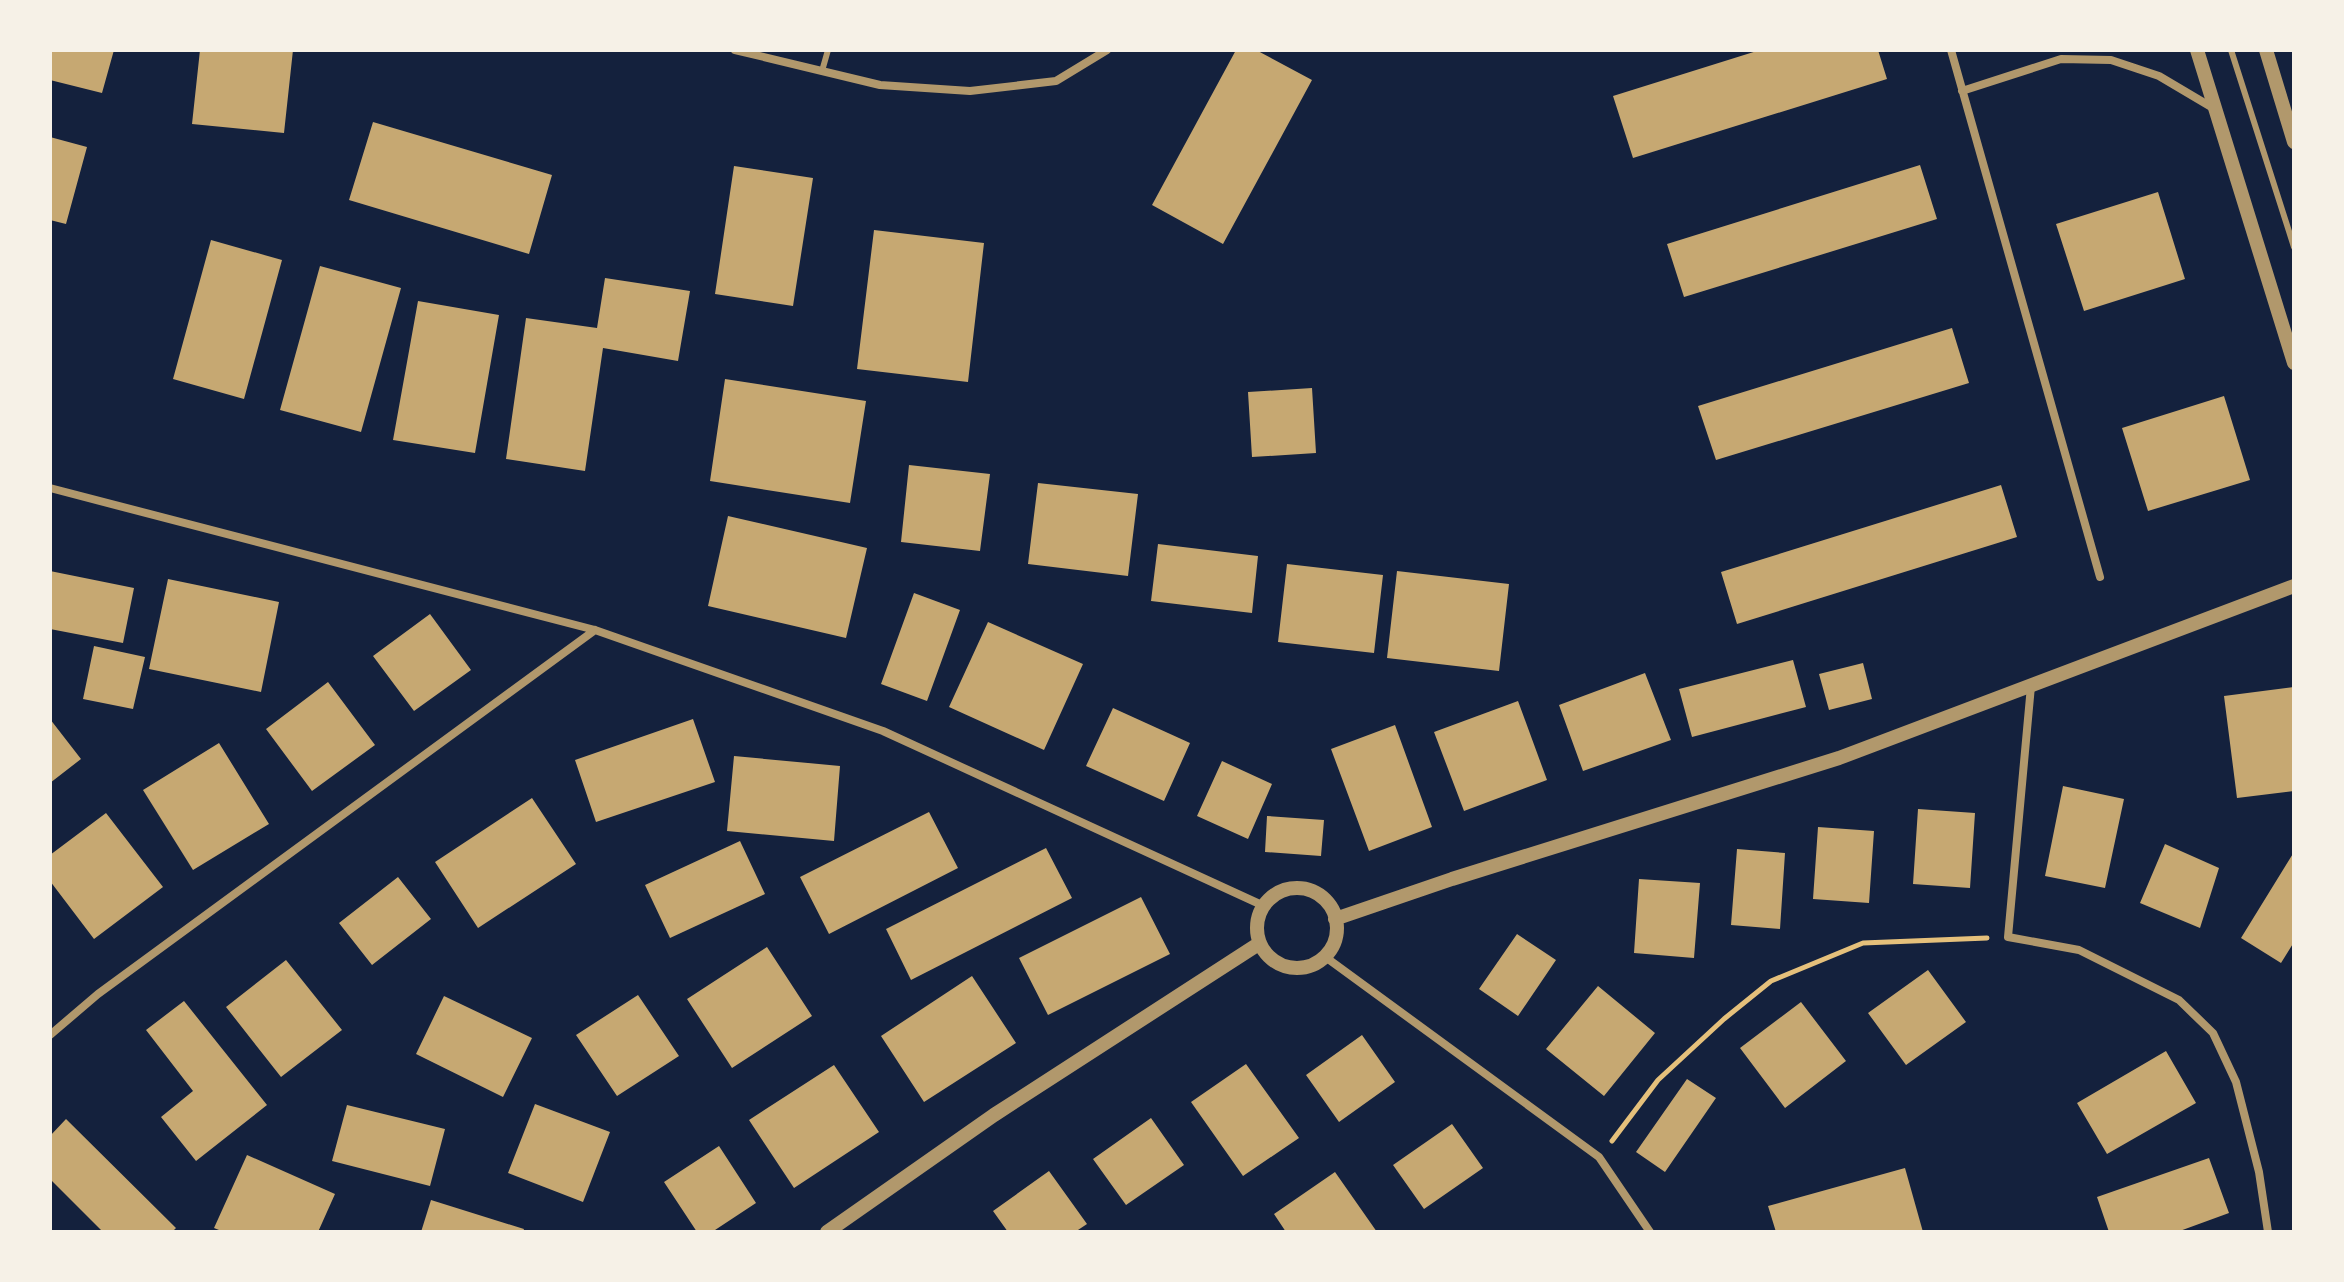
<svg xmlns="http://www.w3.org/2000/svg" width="2344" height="1282" font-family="Manrope,sans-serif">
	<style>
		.building { fill: #c6a872 }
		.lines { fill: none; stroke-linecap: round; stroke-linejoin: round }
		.path { stroke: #e5c07b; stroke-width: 5 }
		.service { stroke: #b1986c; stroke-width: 6 }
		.minor { stroke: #b1986c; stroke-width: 8 }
		.tertiary { stroke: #b1986c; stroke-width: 14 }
	</style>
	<rect width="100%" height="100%" fill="#14213d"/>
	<path class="building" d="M50,50H114L102,93L50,80Z
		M200,50H293L284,133L192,124Z
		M1236,50H1256L1312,80L1223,244L1152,205Z
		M1760,50H1878L1887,79L1633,158L1613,96Z
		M373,122L552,175L529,254L349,200Z
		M50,137L87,147L66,224L50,220Z
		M1920,165L1937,219L1684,297L1667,244Z
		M734,166L813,178L793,306L715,294Z
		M2158,192L2185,279L2084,311L2056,224Z
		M874,230L984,243L968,382L857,369Z
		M211,240L282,260L244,399L173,379Z
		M320,266L401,288L361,432L280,410Z
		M605,278L690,291L678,361L603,348L585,471L506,459L526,318L597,328Z
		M418,301L499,315L475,453L393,440Z
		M1952,328L1969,383L1716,460L1698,406Z
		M725,379L866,401L850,503L710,481Z
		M1312,388L1316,453L1252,457L1248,392Z
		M2224,396L2250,480L2148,511L2122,428Z
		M909,465L990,474L980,551L901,542Z
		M1038,483L1138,494L1128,576L1028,564Z
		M2001,485L2017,537L1737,624L1721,572Z
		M728,516L867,548L846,638L708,606Z
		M1158,544L1258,556L1252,613L1151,601Z
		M1287,564L1383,575L1374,653L1278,642Z
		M50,571L134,588L123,643L50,629Z
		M1397,571L1509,584L1499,671L1387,658Z
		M168,579L279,602L261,692L149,669Z
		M914,593L960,610L927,701L881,684Z
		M430,614L471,670L414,711L373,656Z
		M988,622L1083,664L1044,750L949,707Z
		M94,646L145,657L133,709L83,699Z
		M1793,660L1806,707L1692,737L1679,689Z
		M1863,663L1872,699L1829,710L1819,674Z
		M1645,673L1671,740L1583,771L1559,705Z
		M328,682L375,745L312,791L266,729Z
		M2294,687V791L2237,798L2224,696Z
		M1518,701L1547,780L1464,811L1434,732Z
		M1113,708L1190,743L1164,801L1086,766Z
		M50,719L81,759L50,783Z
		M693,719L715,782L596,822L575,760Z
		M1395,725L1432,827L1369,851L1331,749Z
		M219,743L269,824L193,870L143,790Z
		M734,756L840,766L834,841L727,831Z
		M1222,761L1272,784L1248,839L1197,816Z
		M2063,786L2124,799L2105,888L2045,876Z
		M532,798L576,864L478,928L435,862Z
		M1918,809L1975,813L1970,888L1913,884Z
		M929,812L958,868L829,934L800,877Z
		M106,813L163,887L94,939L50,881V855Z
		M1267,816L1324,820L1321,856L1265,852Z
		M1818,827L1874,831L1869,903L1813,899Z
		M740,841L765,894L670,938L645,885Z
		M2165,844L2219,868L2200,928L2140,903Z
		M1046,848L1072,898L911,980L886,929Z
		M1737,849L1785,853L1780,929L1731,925Z
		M2294,852V942L2281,963L2241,938Z
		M398,877L431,919L372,965L339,923Z
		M1639,879L1700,883L1694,958L1634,953Z
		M1141,897L1170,954L1048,1015L1019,958Z
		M1517,934L1556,960L1518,1016L1479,989Z
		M767,947L812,1016L732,1068L687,999Z
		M286,960L342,1030L281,1077L226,1007Z
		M1928,970L1966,1022L1906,1065L1868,1013Z
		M972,976L1016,1043L924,1102L881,1036Z
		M1598,986L1655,1033L1604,1096L1546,1049Z
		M638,995L679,1056L617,1096L576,1035Z
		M444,996L532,1038L503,1097L416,1054Z
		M184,1001L267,1105L196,1161L161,1117L193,1091L146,1030Z
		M1801,1002L1846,1061L1785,1108L1740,1048Z
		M1362,1035L1395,1082L1339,1122L1306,1075Z
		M2166,1051L2196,1103L2107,1154L2077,1103Z
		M1246,1064L1299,1138L1243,1176L1191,1102Z
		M834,1065L879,1132L794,1188L749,1120Z
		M1687,1079L1716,1098L1665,1172L1636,1152Z
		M535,1104L610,1132L583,1202L508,1173Z
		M347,1105L445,1129L430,1186L332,1161Z
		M1151,1118L1184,1165L1126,1205L1093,1159Z
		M66,1119L176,1228L172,1232H103L50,1179V1136Z
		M1452,1124L1483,1168L1424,1209L1393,1165Z
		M719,1146L756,1203L712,1232H697L664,1182Z
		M247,1155L335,1194L318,1232H224L214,1228Z
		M2209,1158L2229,1213L2177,1232H2109L2097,1197Z
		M1905,1168L1923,1232H1776L1768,1206Z
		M1049,1171L1087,1224L1075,1232H1008L993,1211Z
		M1335,1172L1377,1232H1286L1274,1214Z
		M431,1200L524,1229L523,1232H421Z"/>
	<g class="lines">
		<path class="path" d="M1612,1141L1658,1080L1724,1019L1771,981L1863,943L1987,938"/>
		<path class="service" d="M2231,50L2294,247
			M822,71L828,50"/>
		<path class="minor" d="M735,50L880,85L970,91L1056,81L1107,50
			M1951,50L2100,577
			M1962,91L2061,59L2111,60L2159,76L2213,108
			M50,488L595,630L883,731L1264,906
			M2031,686L2008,937L2079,950L2179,1000L2213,1033L2236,1082L2259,1172L2268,1232
			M1324,956L1599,1157L1650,1232
			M50,1035L98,994L595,630"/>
		<path class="tertiary" d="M2197,50L2294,363
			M2266,50L2294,142
			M1257 928a40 40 0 1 1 80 0a40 40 0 1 1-80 0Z
			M1335,919L1452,879L1839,758L2294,586
			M827,1232L994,1115L1260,943"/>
	</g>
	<rect width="2344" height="1282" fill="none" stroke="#f6f1e7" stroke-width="104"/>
</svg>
